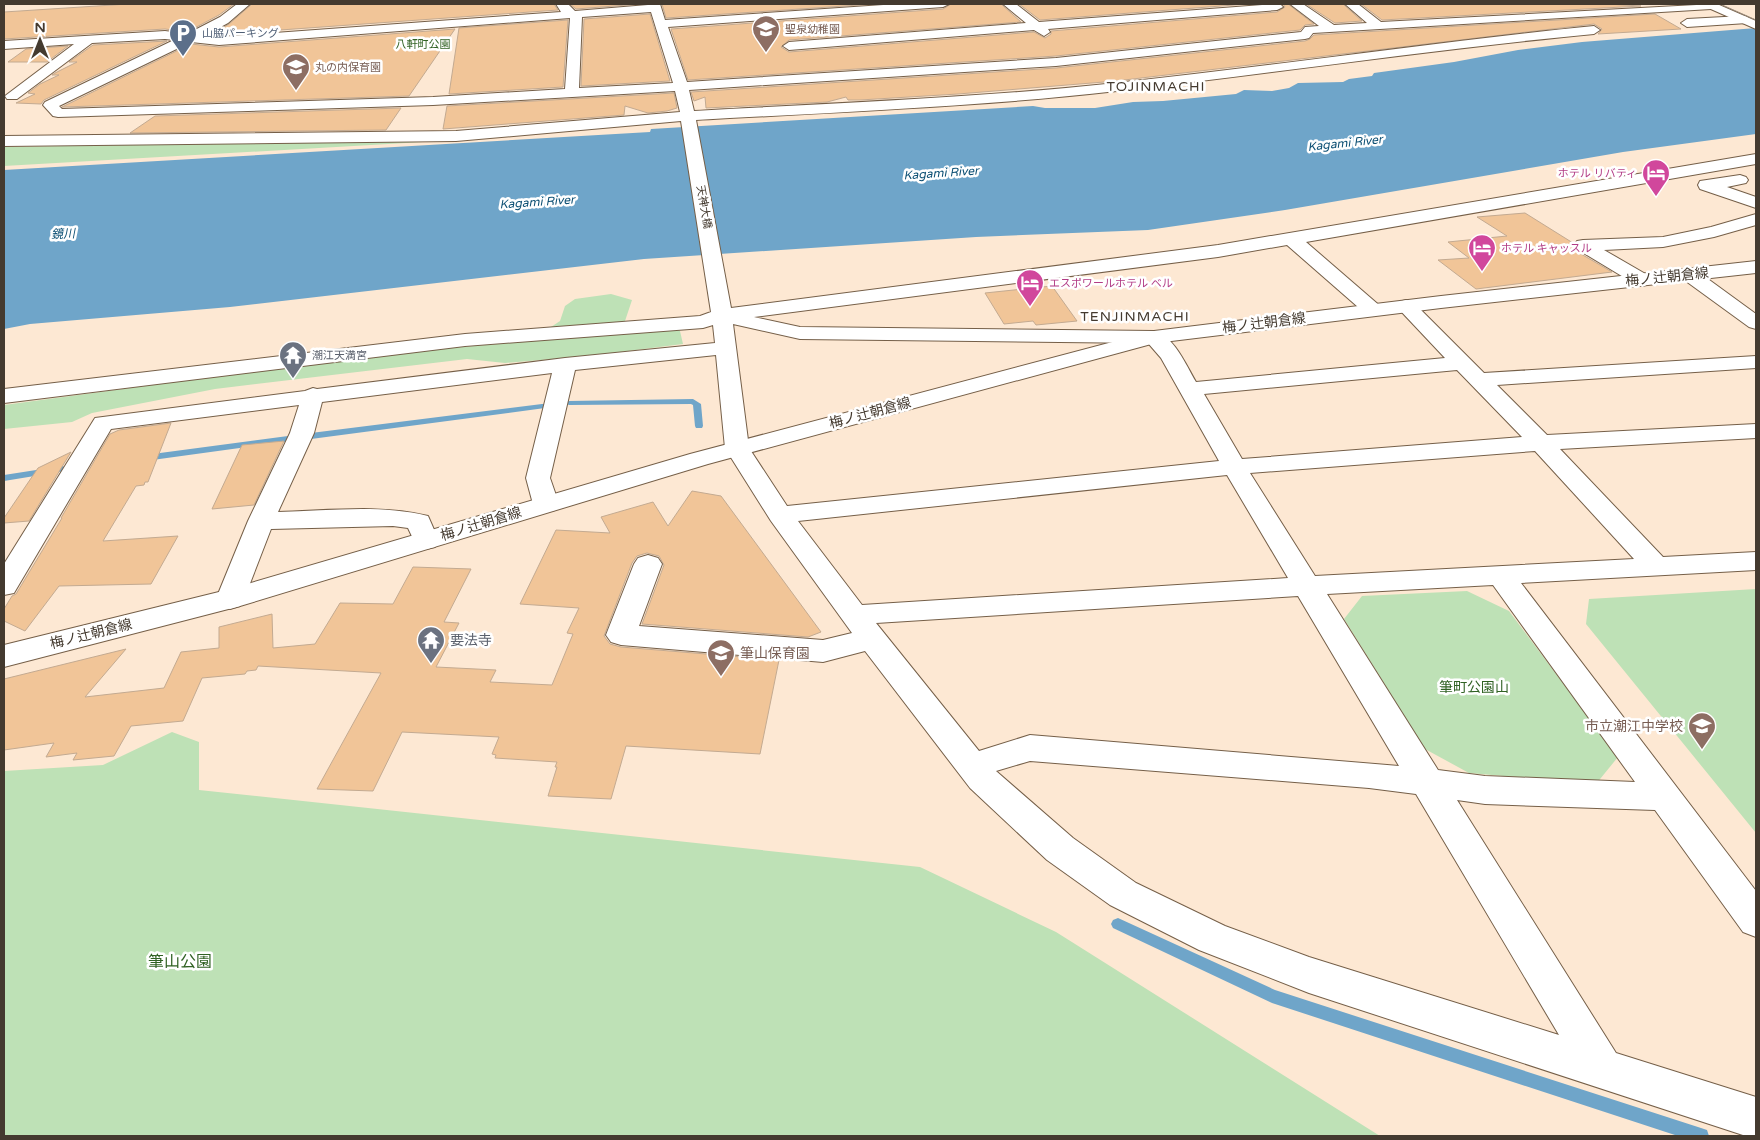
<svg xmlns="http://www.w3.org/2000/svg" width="1760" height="1140" font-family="'Varela Round','Noto Sans JP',sans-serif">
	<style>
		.green { fill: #bee1b6 }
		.water { fill: #6fa5c9 }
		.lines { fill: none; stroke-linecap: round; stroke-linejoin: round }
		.stream { fill: #6fa5c9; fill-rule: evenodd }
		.building { fill: #f1c598; stroke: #c3aa91 }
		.minor-casing { stroke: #755f48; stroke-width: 2 }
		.major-casing { stroke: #755f48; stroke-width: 2 }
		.minor { fill: #fff; fill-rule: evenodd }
		.major { fill: #fff; fill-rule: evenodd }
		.tram { stroke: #9b8c7c; stroke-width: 1 }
		.labels { text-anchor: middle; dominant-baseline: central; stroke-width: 5; stroke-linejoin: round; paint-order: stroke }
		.far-education-label { font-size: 11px; fill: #785e54; stroke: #fff; text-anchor: start }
		.far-service-label { font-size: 11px; fill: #4e5e75; stroke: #fff; text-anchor: start }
		.far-park-label { font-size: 11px; fill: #316224; stroke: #fff }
		.far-hotel-label { font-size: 11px; fill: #b23c85; stroke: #fff; text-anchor: start }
		.far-street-label { font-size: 11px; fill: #443a2f; stroke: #fff }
		.far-worship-label { font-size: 11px; fill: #5b616d; stroke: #fff; text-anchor: start }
		.far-water-label { font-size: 12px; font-style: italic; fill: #0d5074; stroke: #fff }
		.far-quarter-label { font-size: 14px; letter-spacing: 1px; fill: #443a2f; stroke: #fff }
		.street-label { font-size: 14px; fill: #443a2f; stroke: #fff }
		.worship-label { font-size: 14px; fill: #5b616d; stroke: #fff; text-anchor: start }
		.education-label { font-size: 14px; fill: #785e54; stroke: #fff; text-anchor: start }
		.park-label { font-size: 14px; fill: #316224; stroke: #fff }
		.near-park-label { font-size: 16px; fill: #316224; stroke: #fff }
	</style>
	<rect width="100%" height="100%" fill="#fde8d3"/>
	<path class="green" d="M425,140L423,142L4,166V147Z
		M611,294L632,300L625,321H672L680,331L683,344L589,356L505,363L467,359L215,389L92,413L72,422L4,429V405L374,355L530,341L560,321L565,306L575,299Z
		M1756,589V833L1586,624L1589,599Z
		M1467,591L1509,611L1618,757L1596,784L1469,773L1425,749L1344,619L1362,596Z
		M172,732L199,742V790L920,867L1056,932L1380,1136H4V771L103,765Z"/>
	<path class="water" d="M1756,28V134L1623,152L1285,210L1148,230L976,237L644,259L230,307L30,324L4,329V170L650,132L651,129L1033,106L1045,108H1095L1133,102L1163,101L1236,94L1244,90L1272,91L1289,88L1298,83L1343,82L1349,79L1372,76L1374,73L1454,62L1518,50L1582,42Z"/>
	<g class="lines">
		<path class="stream" d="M693,399L701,404L703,426L702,428H696L695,426L693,405L691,404L569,405L565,403L569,401Z
			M542,404H545V408L311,439L307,436L311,433Z
			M288,436L291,437L292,439L291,441L145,461L141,458L145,455Z
			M62,466L65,467L66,469L65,471L4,481V475Z
			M1118,918L1275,990L1701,1128L1707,1130L1709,1136H1678L1272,1003L1113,928L1111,924L1113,920Z"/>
	</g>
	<path class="building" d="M128,4H234L219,15L187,32L165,29L4,39V12Z
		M252,4H554L558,10L211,35L229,24Z
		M570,4H640L576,9Z
		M662,4H874L666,18Z
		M951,4H1001L1021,22L789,40L781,47L789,52L1034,32L1045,38L1051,34V31L1277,12L1285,7L1283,4H1288L1314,24L1305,25L1300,30L1056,56L688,80L671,29L943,9Z
		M1019,4H1247L1040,20Z
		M1306,4H1343L1362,21L1335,23Z
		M1361,4H1607L1641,6L1382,20Z
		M650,14L670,81L581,86L584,19Z
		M1655,14L1681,29L1598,34L1602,29L1594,24L1116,81L958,94L860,100H848L846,97L827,102L706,108L705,97L694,101L691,92L1056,68L1305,41L1310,39L1314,35Z
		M568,20L563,87L449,94L459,28Z
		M455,29L409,96L62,107L191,44L219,47Z
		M167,41L44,100L41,104L16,103L35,94L28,93L40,84L59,75H52L55,73L77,62H69L93,45Z
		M68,46L47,62H8L26,49Z
		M674,93L677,108L667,111L648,113L625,106L624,115L443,129L447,106Z
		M401,108L386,130L130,133L155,116Z
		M1525,213L1573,243L1572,246L1576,251L1612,272L1476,289L1438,260L1469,258L1448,242L1507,236L1477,217Z
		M1052,286L1077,321L1036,325L1033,321L1004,324L985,293Z
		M171,423L148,482H145L144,485L136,486L103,541L178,536L151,584L59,586L25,631L4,621V609L12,596L16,594L62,518H61L110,434L119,430Z
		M284,441L254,505L212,509L242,445Z
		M71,452L29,521L4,523V518L38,468Z
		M692,491L721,496L821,632L808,637L642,624L664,565L659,556L647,553L637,556L632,563L604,636L610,644L621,647L779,660L760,754L626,746L611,799L548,796L557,767H555L557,762L495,758L496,755L492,754L499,737L402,732L373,791L317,789L381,673L258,666L256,670L247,671L245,674L202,678L183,721L131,726L114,756L73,760L77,753L46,757L54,743L4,750V679L126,649L85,697L164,688L181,652L219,648V627L272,614L273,648L315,644L340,603L393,604L413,567L471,569L444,622L459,623L436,667L496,670L490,682L552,685L573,634L567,633L579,608L520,604L556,530L610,533L601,517L653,502L668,526Z"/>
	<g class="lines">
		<g class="minor-casing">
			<path id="minor" d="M237,4H250L228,23L204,36L219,37L561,12L556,4H568L575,11L660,4L665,20L898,4H949L943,7L668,27L687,82L1056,58L1301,32L1305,27L1319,26L1290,4H1303L1334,25L1367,23L1345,4H1358L1381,22L1715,4L1717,6L1715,8L1711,9L1313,33L1309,38L1305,39L1056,66L689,90L694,111C835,103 976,98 1116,83C1275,66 1434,42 1594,26L1600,30L1594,34C1434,49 1276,73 1117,91C977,107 836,112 696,120L731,308L1218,245L1756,154V164L1306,242L1380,306L1383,310L1380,314L1373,316L1366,314L1287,245L1218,257L754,317L800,327L1154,331C1174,336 1186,365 1196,382L1445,358L1396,306L1399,302L1406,300L1413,302L1484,373L1756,356V368L1497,385L1547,435L1756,424V438L1560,449L1663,557L1756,552V570L1521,583L1756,891V937L1743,932L1655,810L1485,804L1457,800L1616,1053L1756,1097V1136H1746L1309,993L1199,950L1110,905L1047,860L970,788L865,651L823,662L621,645L611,642L606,635L634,564L638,558L648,555L658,558L662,564L639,626L823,640L852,633L771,521L725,448L716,355L575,370L550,478L559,504L555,510L546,512L537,510L533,504L526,478L552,373L322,402L314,433L278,512C327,511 380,504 428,516L439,541L435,547L426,549L417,547L408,528L393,526L271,529L244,599L240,606L230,609L220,606L216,599L248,521L290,433L299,405L111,429L14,593L4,595V564L95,418L305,391L313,388L317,389L565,358L715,343L713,325L703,328L465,346L4,403V389L465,334L700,316L711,312L681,121L456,141L4,146V136L456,131L680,112L675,91L433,105L58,117L53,116L43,105L45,102L174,40L165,39L92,43L17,99H7L5,96L74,44L4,49V41L165,31L187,34L220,17ZM651,12L673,83L579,88L582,17ZM570,18L565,89L433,97L62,109L59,106L191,42L219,45ZM733,324L800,339L1148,343L1161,358L1219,461L787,506L749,448ZM1457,370L1522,437L1242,459L1204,394ZM1535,451L1634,559L1315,576L1250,473ZM1227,475L1288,578L862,605L798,521ZM1493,585L1635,782L1485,776L1438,770L1327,594ZM1298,596L1399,766L1030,735L979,751L876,623ZM1030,761L1369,788L1416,794L1559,1035L1309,957L1225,926L1136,883L1073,838L996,771Z
				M1003,4H1016L1039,22L1274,4L1281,5L1283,7L1277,10L1048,29L1050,32L1044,36L1034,30L789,50L783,46L789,42L1026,23Z
				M1743,16L1747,17L1749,20L1747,23L1687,27L1681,23L1687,19Z
				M1740,175L1746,177L1748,180L1746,183L1727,187L1756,197V208L1700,189L1698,185L1700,181Z
				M1756,214V225L1714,237L1663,247L1604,250L1649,276L1652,280L1649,284L1642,286L1635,284L1577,249L1574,245L1577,241L1583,240L1663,237L1711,227Z
				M1690,269L1697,271L1756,314V329L1749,327L1683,279L1680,275L1683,271Z"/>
		</g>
		<g class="major-casing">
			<path id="major" d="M1702,4H1717L1756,21V29L1704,6Z
				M1756,261V273L1441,308L1155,343L708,464L240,606L4,667V645L227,590L690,454L1154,331L1441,296Z"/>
		</g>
		<use href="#minor" class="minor"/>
		<use href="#major" class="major"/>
		<path class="tram" d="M1720,4L1756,20"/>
	</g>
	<defs>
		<g id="school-pin" transform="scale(1.4375)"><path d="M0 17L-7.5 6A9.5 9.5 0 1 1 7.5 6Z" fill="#8d6e63" stroke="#fff"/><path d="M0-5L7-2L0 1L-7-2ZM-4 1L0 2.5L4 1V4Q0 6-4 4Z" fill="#fff"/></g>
		<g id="parking-pin" transform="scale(1.4375)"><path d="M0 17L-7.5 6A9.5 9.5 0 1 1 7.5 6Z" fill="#5c6f8a" stroke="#fff"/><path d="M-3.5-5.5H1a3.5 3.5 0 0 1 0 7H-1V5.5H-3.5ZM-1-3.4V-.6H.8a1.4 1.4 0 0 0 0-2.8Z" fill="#fff"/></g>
		<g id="hotel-pin" transform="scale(1.4375)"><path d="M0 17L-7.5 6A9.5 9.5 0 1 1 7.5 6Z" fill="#d1479c" stroke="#fff"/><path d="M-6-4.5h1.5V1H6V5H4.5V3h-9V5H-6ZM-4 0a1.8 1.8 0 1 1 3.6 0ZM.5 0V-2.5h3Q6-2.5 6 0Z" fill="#fff"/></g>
		<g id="temple-pin" transform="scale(1.4375)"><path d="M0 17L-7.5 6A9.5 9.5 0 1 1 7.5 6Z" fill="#6b7280" stroke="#fff"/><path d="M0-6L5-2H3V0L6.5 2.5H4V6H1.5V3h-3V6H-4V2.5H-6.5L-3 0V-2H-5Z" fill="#fff"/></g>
	</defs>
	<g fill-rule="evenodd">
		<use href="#school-pin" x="766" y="29"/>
		<use href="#parking-pin" x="183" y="33"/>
		<use href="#school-pin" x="296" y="67"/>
		<use href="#hotel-pin" x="1656" y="173"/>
		<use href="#hotel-pin" x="1482" y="248"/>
		<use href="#hotel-pin" x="1030" y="283"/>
		<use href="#temple-pin" x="293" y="355"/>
		<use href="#temple-pin" x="431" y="640"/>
		<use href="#school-pin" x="721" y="653"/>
		<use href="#school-pin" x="1702" y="726"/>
	</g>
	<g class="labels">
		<g class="far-education-label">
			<text x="785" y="29">聖泉幼稚園</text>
			<text x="315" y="67">丸の内保育園</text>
		</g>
		<g class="far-service-label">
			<text x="202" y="33">山脇パーキング</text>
		</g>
		<g class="far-park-label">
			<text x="423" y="44">八軒町公園</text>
		</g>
		<g class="far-hotel-label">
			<text x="1637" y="173" text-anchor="end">ホテル リバティ</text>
			<text x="1501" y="248">ホテル キャッスル</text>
			<text x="1049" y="283">エスポワールホテル ベル</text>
		</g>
		<g class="far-street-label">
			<text transform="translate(704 207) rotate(80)">天神大橋</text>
		</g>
		<g class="far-worship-label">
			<text x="312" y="355">潮江天満宮</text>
		</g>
		<g class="far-water-label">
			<text transform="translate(1345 143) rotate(-6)">Kagami River</text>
			<text transform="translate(941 173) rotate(-4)">Kagami River</text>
			<text transform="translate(537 202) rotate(-4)">Kagami River</text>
			<text transform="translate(63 234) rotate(-3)">鏡川</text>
		</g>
		<g class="far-quarter-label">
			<text x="1156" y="86">TOJINMACHI</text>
			<text x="1135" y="316">TENJINMACHI</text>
		</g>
		<g class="street-label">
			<text transform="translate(1667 277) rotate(-6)">梅ノ辻朝倉線</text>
			<text transform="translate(1264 323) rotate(-7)">梅ノ辻朝倉線</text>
			<text transform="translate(870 413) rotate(-15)">梅ノ辻朝倉線</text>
			<text transform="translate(481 524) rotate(-17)">梅ノ辻朝倉線</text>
			<text transform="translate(91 634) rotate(-14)">梅ノ辻朝倉線</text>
		</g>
		<g class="worship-label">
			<text x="450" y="640">要法寺</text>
		</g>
		<g class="education-label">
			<text x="740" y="653">筆山保育園</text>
			<text x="1683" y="726" text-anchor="end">市立潮江中学校</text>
		</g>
		<g class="park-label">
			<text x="1474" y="687">筆町公園山</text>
		</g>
		<g class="near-park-label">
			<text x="180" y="962">筆山公園</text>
		</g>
	</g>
	<rect width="1760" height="1140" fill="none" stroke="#443a2f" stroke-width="10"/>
	<g transform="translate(40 40)" stroke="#ffffff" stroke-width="4" paint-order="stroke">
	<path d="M0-4L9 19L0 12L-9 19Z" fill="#443a2f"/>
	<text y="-8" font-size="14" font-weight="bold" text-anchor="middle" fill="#443a2f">N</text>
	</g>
</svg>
